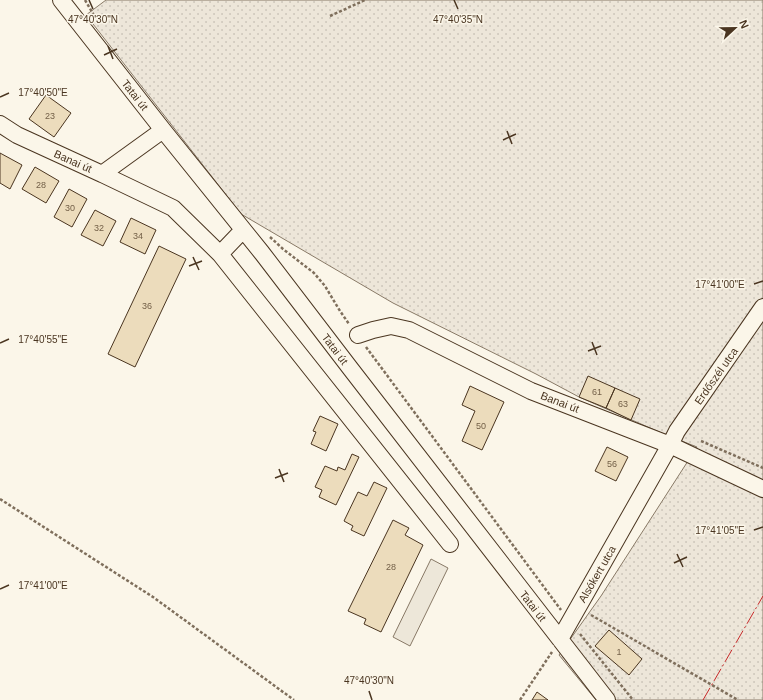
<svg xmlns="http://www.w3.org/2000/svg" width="763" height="700" font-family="Arial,sans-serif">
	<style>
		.grass { fill: url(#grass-dots); stroke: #887966 }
		.parking { fill: #ede7d9; stroke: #887966 }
		.building { fill: #ecdcbc; stroke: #4a3520 }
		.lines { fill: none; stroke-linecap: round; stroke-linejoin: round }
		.minor-casing { stroke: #4a3520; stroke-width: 18 }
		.path { stroke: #7f6f5c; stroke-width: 2.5; stroke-dasharray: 3 2; stroke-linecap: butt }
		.minor { stroke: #fbf6e9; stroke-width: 16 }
		.power { stroke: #c62828; stroke-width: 1; stroke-dasharray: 14 3 2 3; stroke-linecap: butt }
		.ticks { fill: none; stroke: #4a3520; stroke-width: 1.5 }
		.labels { text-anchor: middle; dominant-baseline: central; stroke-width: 3; stroke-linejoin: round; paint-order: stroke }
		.number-label { font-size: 9px; fill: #725f47 }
		.street-label { font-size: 11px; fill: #4a3520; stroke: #fbf6e9 }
		.ticks-label { font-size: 10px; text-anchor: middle; fill: #4a3520; stroke: #fbf6e9; stroke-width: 3; stroke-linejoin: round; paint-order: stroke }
	</style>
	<defs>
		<pattern id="grass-dots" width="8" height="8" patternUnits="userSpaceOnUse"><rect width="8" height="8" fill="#ede6d9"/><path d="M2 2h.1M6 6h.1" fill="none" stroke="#cdc6ba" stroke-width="1.8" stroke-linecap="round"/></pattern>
	</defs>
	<rect width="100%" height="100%" fill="#fbf6e9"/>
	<path class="grass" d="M106,0H763V700H596L559,655L601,596L697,447L664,434L579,397L536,374L393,303L241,214L86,15Z"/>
	<path class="parking" d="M431,559L448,568L410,646L393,637Z"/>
	<path class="building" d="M46,95L71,113L54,137L29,119Z
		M0,153L22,165L10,189L0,183Z
		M35,167L59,181L46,203L22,189Z
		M69,189L87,199L72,227L54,217Z
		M95,210L116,221L103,246L81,235Z
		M131,218L156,230L145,254L120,242Z
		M159,246L186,259L135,367L108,354Z
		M588,376L615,388L606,408L579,397Z
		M470,386L504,402L482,450L462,441L475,411L462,405Z
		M615,388L640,399L631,420L606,408Z
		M320,416L338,424L326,451L311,444L316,432L313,431Z
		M607,447L628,457L616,481L595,471Z
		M352,454L359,457L336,505L319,497L322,490L315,487L325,466L337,471L338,467L345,470Z
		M374,482L387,488L364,536L351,530L353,526L344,521L358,492L367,496Z
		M393,520L409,528L405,535L423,545L381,632L364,624L366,619L348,611Z
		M609,630L642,659L629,675L595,646Z
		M537,692L548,700H532Z"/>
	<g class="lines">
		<g class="minor-casing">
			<path id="minor" d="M61,0L163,130L262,253L350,368L607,700
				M0,124L17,135L102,174L163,130
				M102,174L173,208L220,254L450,544
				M220,254L243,230
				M358,335L373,330L391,326L409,330L531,391L670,445L763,489
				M560,639L670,445L677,431L763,307"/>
		</g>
		<path class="path" d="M85,0L95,17
			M330,16L365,0
			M270,237L283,249L314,273L325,286L340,311L349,324
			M366,347L561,610
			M701,441L763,468
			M0,499L153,597L294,700
			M591,615L738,700
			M580,634L633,700
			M520,700L552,652"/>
		<use href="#minor" class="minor"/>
		<path class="power" d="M703,700L763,596"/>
	</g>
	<path class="ticks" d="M89,0L93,9M454,0L458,9M108,46L113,59M104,55L117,49M0,97L9,93M507,131L512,144M503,140L516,134M193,257L199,270M189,266L202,261M754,284L763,281M592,342L597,355M0,343L9,339M588,351L601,346M279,469L284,482M275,478L288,473M754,530L763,527M677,554L683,567M674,563L687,557M0,589L9,585M369,691L372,700"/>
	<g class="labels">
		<g class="number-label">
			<text x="50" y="116">23</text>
			<text x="41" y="185">28</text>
			<text x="70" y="208">30</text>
			<text x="99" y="228">32</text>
			<text x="138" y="236">34</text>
			<text x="147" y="306">36</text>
			<text x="597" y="392">61</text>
			<text x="623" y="404">63</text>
			<text x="481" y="426">50</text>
			<text x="612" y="464">56</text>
			<text x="391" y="567">28</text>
			<text x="619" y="652">1</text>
		</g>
		<g class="street-label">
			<text transform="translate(135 95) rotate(52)">Tatai út</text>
			<text transform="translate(73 161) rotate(24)">Banai út</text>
			<text transform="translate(335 349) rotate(53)">Tatai út</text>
			<text transform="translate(716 376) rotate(-55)">Erdőszél utca</text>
			<text transform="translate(560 402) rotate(21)">Banai út</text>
			<text transform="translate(597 574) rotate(-60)">Alsókert utca</text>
			<text transform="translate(533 606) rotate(52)">Tatai út</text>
		</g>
	</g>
	<g class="ticks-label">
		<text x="93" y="23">47°40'30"N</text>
		<text x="458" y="23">47°40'35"N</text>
		<text x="43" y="96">17°40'50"E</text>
		<text x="720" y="288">17°41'00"E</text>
		<text x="43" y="343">17°40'55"E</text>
		<text x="720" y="534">17°41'05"E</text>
		<text x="43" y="589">17°41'00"E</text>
		<text x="369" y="684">47°40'30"N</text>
	</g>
	<g transform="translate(735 28) rotate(68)" stroke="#fbf6e9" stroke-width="3" paint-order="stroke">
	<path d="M0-3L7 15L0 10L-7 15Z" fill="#4a3520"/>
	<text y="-6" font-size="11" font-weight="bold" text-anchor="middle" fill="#4a3520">N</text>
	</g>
</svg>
